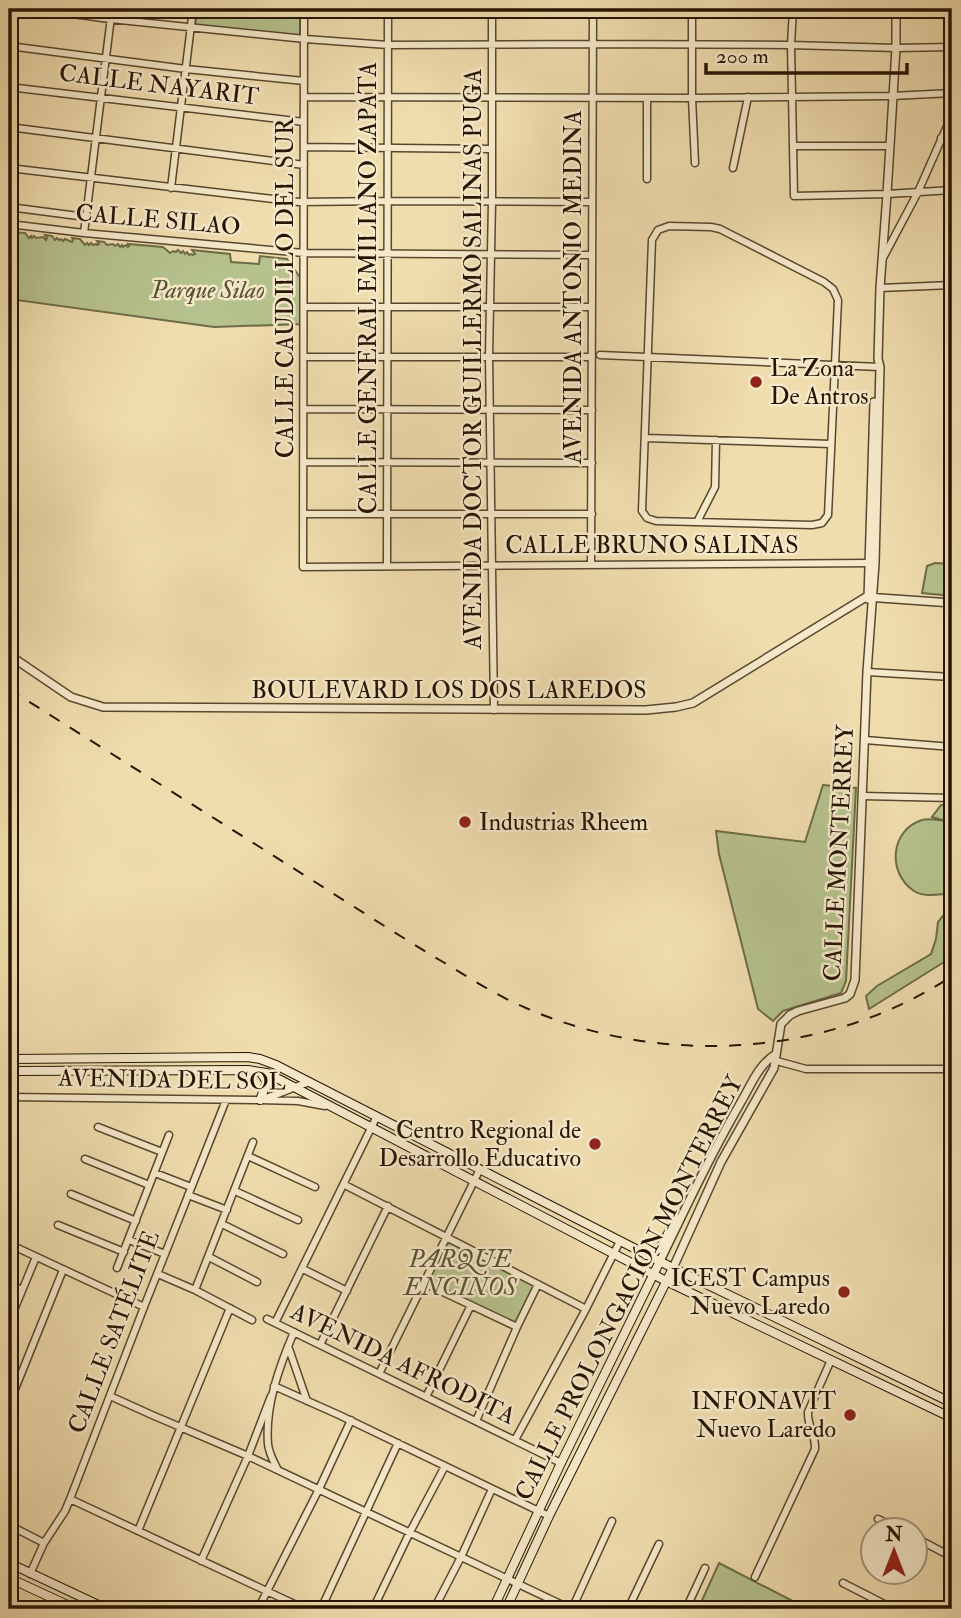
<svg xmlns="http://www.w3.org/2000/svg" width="961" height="1618" font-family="'IM FELL Double Pica',serif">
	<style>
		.green { fill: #b6c28d; stroke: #6e6c48; stroke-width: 2 }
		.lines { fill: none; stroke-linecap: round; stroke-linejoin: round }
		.minor-casing { stroke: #58472e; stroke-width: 9 }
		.tertiary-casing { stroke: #58472e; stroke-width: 10 }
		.secondary-casing { stroke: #261504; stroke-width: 10 }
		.minor { stroke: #f5e9ca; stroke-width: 6 }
		.tertiary { stroke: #f5e9ca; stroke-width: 7 }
		.secondary { stroke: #f5e9ca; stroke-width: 8 }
		.rail { stroke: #261504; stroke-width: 2; stroke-dasharray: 12 12; stroke-linecap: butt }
		.poi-dot { fill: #8f2418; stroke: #f5e9ca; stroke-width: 2.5 }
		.labels { text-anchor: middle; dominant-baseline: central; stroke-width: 5; stroke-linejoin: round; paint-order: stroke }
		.street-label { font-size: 24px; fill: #261504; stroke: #f5e9ca }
		.park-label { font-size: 24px; font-style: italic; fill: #585234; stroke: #f5e9ca }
		.poi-label { font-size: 24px; fill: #261504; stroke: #f5e9ca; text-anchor: end }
	</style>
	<rect width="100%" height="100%" fill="#f0ddae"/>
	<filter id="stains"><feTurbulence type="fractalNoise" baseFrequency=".00286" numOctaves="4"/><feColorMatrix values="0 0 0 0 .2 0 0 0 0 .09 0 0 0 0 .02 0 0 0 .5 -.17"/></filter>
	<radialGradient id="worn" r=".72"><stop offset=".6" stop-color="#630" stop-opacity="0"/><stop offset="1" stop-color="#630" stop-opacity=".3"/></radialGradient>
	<path class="green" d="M197,9H300V36L195,25Z
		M9,232L25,233L29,238L31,236L32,238L34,236L36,238L43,237L46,240L47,238L45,235L52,236L55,240L57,238L59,240L61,239L63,241L65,239L72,242L73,240L72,238L80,239L85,245L87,243L89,245L91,243L93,245L96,244L97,245L99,244L97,241L104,242L107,245L113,244L115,246L118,244L120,247L122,245L123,247L126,245L128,247L129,246L128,244L163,247L170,253L173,251L176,252L178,250L181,253L183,251L185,254L187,252L189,255L191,254L193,255L195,254L192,250L230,254L231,262L259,264L260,256L287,259L302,280L303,324L214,327L9,299Z
		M935,563L952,564V596L922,593L927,566Z
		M823,785L856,788L846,981L841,993L783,1011L773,1021L758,1009L719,854L716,831L805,842Z
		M941,805H952V957L869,1009L866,996L877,986L931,954L936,939L938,922L947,911L946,894C935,895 924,897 914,891C887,873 890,830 922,820C931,818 940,820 949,822L932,817Z
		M446,1237L538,1284L517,1327L424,1283Z
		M719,1563L808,1609H705L699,1607Z"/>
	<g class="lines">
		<g class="minor-casing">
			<path id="minor" d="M35,9L110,19L305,39L388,45L593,44L791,45L896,48L952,47
				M304,9L303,567L874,563
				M492,9V202L489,357L494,710
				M692,9V98L695,163
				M793,9L791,45L794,196L887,194L952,190
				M9,46L186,69L304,81
				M9,87L304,122
				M304,97L692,98L892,96L952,93
				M647,98V179
				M9,127L304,165
				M941,138H952
				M793,146H889
				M304,147L492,149
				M9,168L299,202L388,201L592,202
				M733,168L748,97
				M171,188L193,9
				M9,207L86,217
				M9,224L84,233L304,253L592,255
				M669,226L711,227L720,229L824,282L833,289L838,300L828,515L822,523L812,525L656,521L647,518L642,511L652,240L658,230Z
				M84,233L112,9
				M883,258L918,192L952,115
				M880,288L952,285
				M304,307H592
				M600,355L880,367
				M304,357H592
				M304,409L592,410
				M646,438L831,444
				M304,462L592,463
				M304,514H592
				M697,522L715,487L716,440
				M591,565L593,9
				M387,566L388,9
				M867,672L952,677
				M865,740L952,747
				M863,796L952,798
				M773,1060L806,1069H952
				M9,1097L260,1100L298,1101L325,1106
				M265,1098C281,1094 295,1086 310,1082
				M98,1127L162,1152
				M248,1156L315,1187
				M85,1159L149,1185
				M155,1173L191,1187
				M345,1185L586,1309
				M235,1191L298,1220
				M71,1194L136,1221
				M188,1195L227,1210
				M222,1224L283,1254
				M58,1225L124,1252
				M129,1240L165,1254
				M9,1244L144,1307
				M209,1257L257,1282
				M117,1268L169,1135
				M303,1269L347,1291
				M158,1274L195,1290L252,1320
				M424,1283L517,1327
				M9,1284L22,1290
				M195,1290L253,1142
				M267,1319L561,1463
				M9,1322L36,1257
				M275,1323L377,1116
				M320,1345L388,1206
				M288,1346L307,1401
				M379,1374L480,1169
				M274,1386L339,1415L549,1516
				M110,1396L152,1415L248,1456L571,1609
				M426,1397L471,1305
				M9,1404L63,1270
				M476,1421L517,1327L538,1284
				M515,1440L586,1309L620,1241
				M278,1470C274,1462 269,1454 268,1444C265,1406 279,1367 294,1332
				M70,1499L305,1609
				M878,1519L901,1530
				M9,1525L44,1543
				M138,1531L230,1308
				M916,1538L952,1557
				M201,1561L248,1456L271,1396
				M30,1574L44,1543L65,1511L70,1499L144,1307L226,1100
				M755,1577L815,1449C816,1436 807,1425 808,1412L831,1360
				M843,1583L894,1609
				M258,1609L319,1489L351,1420
				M321,1609L398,1443
				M373,1609L410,1532L445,1466
				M434,1609L461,1557L492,1489
				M572,1609L612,1521
				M628,1609L659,1544
				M686,1609L705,1568"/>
		</g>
		<g class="tertiary-casing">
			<path id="tertiary" d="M9,55L14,9
				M868,599L874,402
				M9,655L71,697L103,707L646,710L676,707L693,703L866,597L952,603
				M660,1261C686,1207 711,1154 741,1102C751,1085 759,1064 776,1054
				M673,1268L721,1162L774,1068L781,1024L790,1015L798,1011L845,998L850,994L855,980L867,672L875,563L880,367L878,359L880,288L887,194L896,48V9"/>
		</g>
		<g class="secondary-casing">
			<path id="secondary" d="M9,1059L248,1057L260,1059L276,1065L673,1268L952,1403
				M9,1071L248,1070L267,1073L666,1281L952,1418
				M260,1100L267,1082L261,1073
				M646,1255C671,1248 663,1229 680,1218
				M9,1563L107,1609
				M9,1578L76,1609
				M493,1609L561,1463L660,1261
				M506,1609L549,1516L673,1268"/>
		</g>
		<use href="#minor" class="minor"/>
		<use href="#tertiary" class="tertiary"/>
		<use href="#secondary" class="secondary"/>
		<path class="rail" d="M9,689C107,751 206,813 304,875C350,904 396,934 443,962C470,978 497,996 526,1008C661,1067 828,1058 952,976"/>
	</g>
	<g class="poi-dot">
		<circle cx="756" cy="382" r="7"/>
		<circle cx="465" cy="822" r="7"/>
		<circle cx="595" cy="1144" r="7"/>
		<circle cx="844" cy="1292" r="7"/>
		<circle cx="850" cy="1415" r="7"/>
	</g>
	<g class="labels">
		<g class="street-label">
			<text transform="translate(159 85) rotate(7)">CALLE NAYARIT</text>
			<text transform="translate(158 220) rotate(5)">CALLE SILAO</text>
			<text transform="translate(573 287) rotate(-90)">AVENIDA ANTONIO MEDINA</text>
			<text transform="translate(285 288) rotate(-90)">CALLE CAUDILLO DEL SUR</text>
			<text transform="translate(368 288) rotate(-90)">CALLE GENERAL EMILIANO ZAPATA</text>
			<text transform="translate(473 359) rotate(-90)">AVENIDA DOCTOR GUILLERMO SALINAS PUGA</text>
			<text x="652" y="545">CALLE BRUNO SALINAS</text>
			<text x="449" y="690">BOULEVARD LOS DOS LAREDOS</text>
			<text transform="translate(839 853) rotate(-87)">CALLE MONTERREY</text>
			<text transform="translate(172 1080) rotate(1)">AVENIDA DEL SOL</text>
			<text transform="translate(629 1288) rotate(-63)">CALLE PROLONGACIÓN MONTERREY</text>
			<text transform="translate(114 1332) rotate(-69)">CALLE SATÉLITE</text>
			<text transform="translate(403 1364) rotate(26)">AVENIDA AFRODITA</text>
		</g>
		<g class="park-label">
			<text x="208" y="290">Parque Silao</text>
			<text x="460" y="1259">PARQUE<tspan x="460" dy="28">ENCINOS</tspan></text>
		</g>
		<g class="poi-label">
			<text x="770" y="368" text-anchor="start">La Zona<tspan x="770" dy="28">De Antros</tspan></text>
			<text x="479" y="822" text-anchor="start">Industrias Rheem</text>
			<text x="581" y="1130">Centro Regional de<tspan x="581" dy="28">Desarrollo Educativo</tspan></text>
			<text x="830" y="1278">ICEST Campus<tspan x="830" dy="28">Nuevo Laredo</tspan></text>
			<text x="836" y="1401">INFONAVIT<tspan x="836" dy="28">Nuevo Laredo</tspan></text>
		</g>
	</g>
	<rect width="961" height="1618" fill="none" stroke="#f0ddae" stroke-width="35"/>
	<rect x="10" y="10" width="940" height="1597" fill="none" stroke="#261504" stroke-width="3.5"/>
	<rect x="18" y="18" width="926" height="1583" fill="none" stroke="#261504" stroke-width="2"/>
	<g transform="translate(894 1551)"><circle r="33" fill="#f5e9ca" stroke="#a2947b" stroke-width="2"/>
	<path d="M0-5L12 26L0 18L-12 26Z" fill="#8f2418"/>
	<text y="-10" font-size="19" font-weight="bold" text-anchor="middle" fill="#261504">N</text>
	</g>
	<path d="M706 63v10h201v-10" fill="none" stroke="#261504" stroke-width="3.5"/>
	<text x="716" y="63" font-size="21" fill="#261504" stroke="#f5e9ca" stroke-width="5" paint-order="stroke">200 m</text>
	<rect width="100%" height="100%" filter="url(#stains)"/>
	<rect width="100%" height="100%" fill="url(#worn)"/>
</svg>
